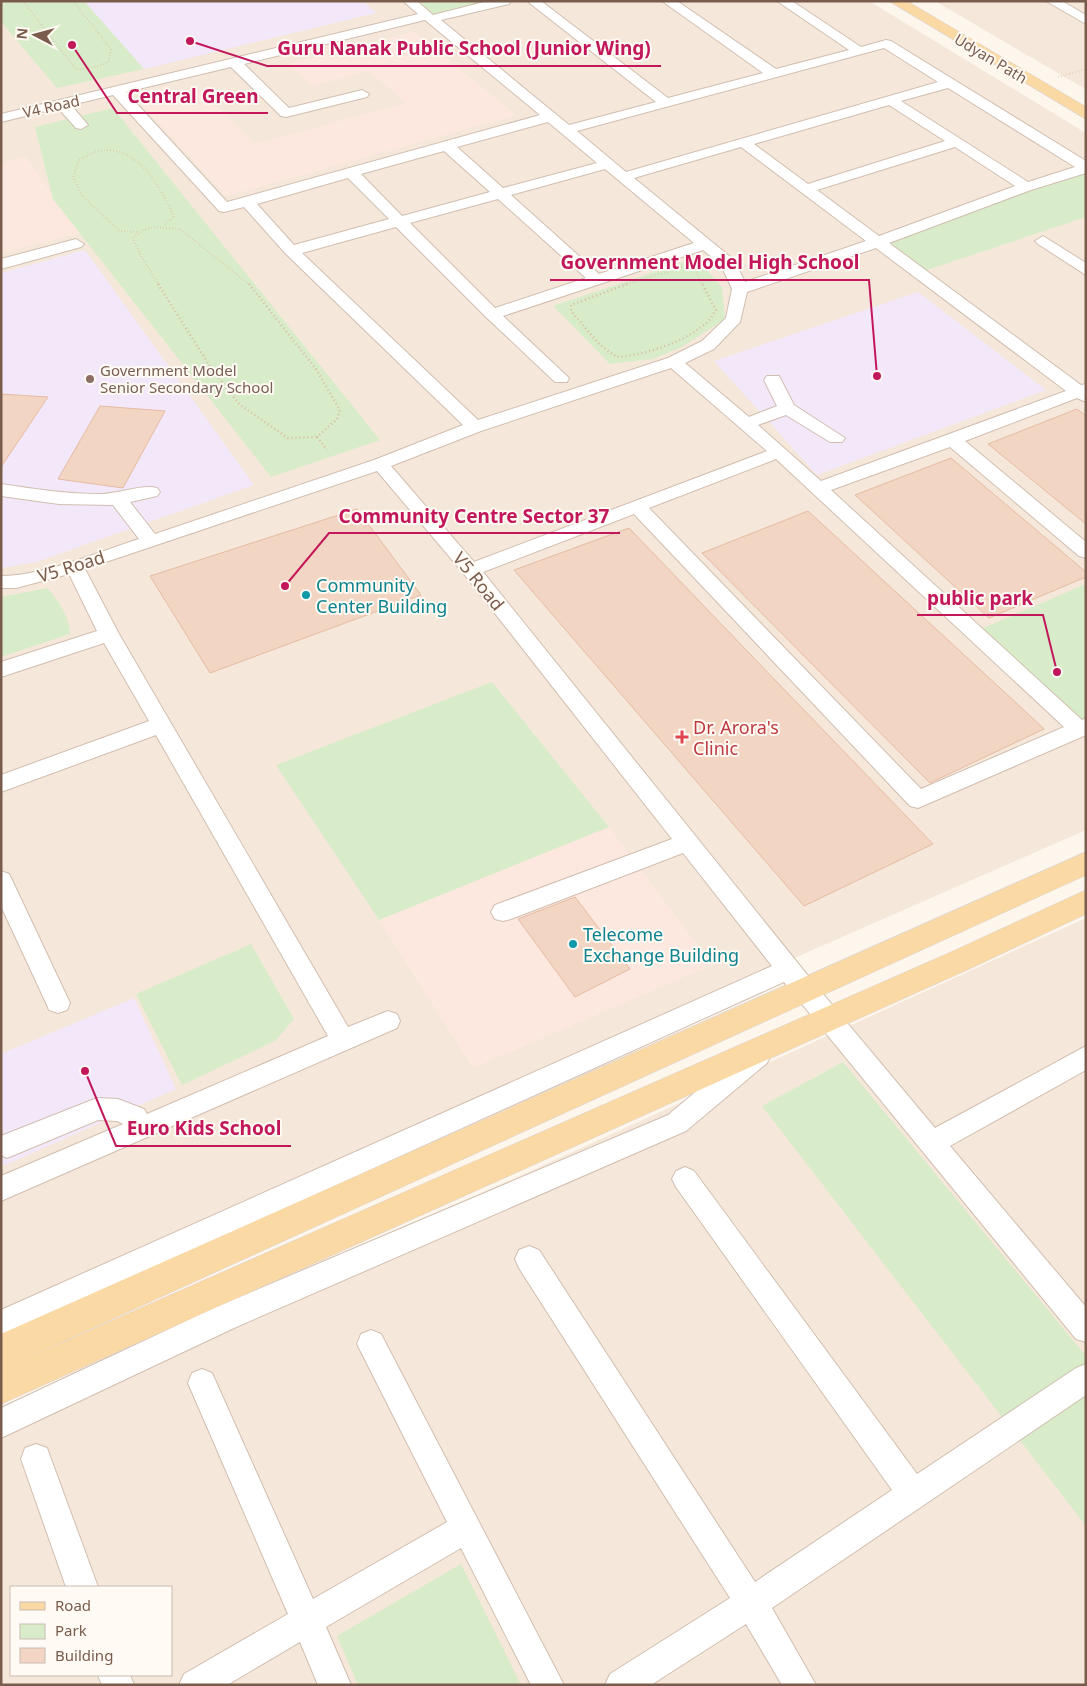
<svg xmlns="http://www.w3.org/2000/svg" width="1087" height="1686" font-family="'Noto Sans',sans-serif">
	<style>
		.residential { fill: #f5e8da; fill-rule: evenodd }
		.commercial { fill: #fde8e0 }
		.education { fill: #f3e8fa }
		.green { fill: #d8ecc9 }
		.building { fill: #f3d5c3; stroke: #e6bba3 }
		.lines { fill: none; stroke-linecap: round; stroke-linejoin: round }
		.minor-casing { stroke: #d1beb0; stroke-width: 2 }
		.major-casing { stroke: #dad1cd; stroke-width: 1 }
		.path-far1 { stroke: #d9b8a5; stroke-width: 2; stroke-dasharray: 0.5 2.5; stroke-linecap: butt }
		.path { stroke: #d9b8a5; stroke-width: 2.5; stroke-dasharray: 1 3; stroke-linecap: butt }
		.minor { fill: #fff; fill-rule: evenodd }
		.major { fill: #fbd9a5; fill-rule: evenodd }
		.education-dot { fill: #8d6e63; stroke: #fffaf3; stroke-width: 2 }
		.culture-dot { fill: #0f9aa8; stroke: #fffaf3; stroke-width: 2 }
		.health-dot { fill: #e0444e; stroke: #fffaf3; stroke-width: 2 }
		.labels { text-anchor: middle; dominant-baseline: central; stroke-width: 4; stroke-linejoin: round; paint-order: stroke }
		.far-street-label { font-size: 15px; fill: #7a5c4d; stroke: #fffaf3 }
		.far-education-label { font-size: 15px; fill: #785e54; stroke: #fffaf3; text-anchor: start }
		.street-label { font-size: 18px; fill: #7a5c4d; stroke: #fffaf3 }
		.culture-label { font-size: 18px; fill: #0d838f; stroke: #fffaf3; text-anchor: start }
		.health-label { font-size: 18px; fill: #be3a42; stroke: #fffaf3; text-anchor: start }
		.leader { fill: none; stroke: #c2185b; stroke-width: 2 }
		.callout-dot { fill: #c2185b; stroke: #fffaf3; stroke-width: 2 }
		.callout-label { font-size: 19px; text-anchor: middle; font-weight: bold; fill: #c2185b; stroke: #fffaf3; stroke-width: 4; stroke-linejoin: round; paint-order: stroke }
	</style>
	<rect width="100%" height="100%" fill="#fdf6ec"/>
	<path class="residential" d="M1,1H869L1086,133V830L537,1071L1,1312Z
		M935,1H1086V89L1066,78Z
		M1086,918V1685H1V1412ZM11,1587H171V1675H11Z"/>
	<path class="commercial" d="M414,32L516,115L226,196L143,106L202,91L255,144L406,103L369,71L312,86L289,64Z
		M26,157L79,233L1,253V163Z
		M609,827L712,965L473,1068L379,920Z"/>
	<path class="education" d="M84,1H363L376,13L144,69Z
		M85,250L254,485L36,562L1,568V273Z
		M918,292L1046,390L817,475L714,361Z
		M134,998L176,1089L1,1167V1054Z"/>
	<path class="green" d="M1,1H84L144,69L57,88L1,22Z
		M418,1H490L435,15Z
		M113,108L380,440L271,477L53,199L35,127Z
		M1084,174L1086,175V217L924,271L881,239Z
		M696,258L722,287L725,319L682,347L653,359L610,364L553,306Z
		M1086,584V718L1081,721L981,629Z
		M47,588C58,600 70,617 70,634L1,657V597Z
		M492,682L609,827L379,920L276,765Z
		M251,944L294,1019L275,1041L182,1085L136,994Z
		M843,1062L1086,1356V1526L762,1106Z
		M461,1564L521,1685H358L337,1636Z"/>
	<path class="building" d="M1,394L48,397L1,467Z
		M100,406L165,411L123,488L58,479Z
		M1077,409L1086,416V524L988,444Z
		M951,458L1086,572V577L989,618L855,495Z
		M357,509L421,595L210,673L150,576Z
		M808,511L1026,712L1044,729L930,783L702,553Z
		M629,528L750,654L933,844L804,906L514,570Z
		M575,897L630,969L575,997L518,919Z"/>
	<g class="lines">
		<g class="minor-casing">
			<path id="minor" d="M403,1H417L433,15L488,1H511L509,4L441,20L569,125L656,102L527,1H541L668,98L763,73L662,1H677L776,69L849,50L777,1H792L861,47L886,40L891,41L1086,161V173L1031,190L889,243L1081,385L1086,384V402L1077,398L965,441L1086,542V558L1079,556L950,447L831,490L1082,720L1086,718V735L918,808L910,806L634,514L483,572L813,982L935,1128L1086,1046V1070L950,1146L1086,1307V1342L1076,1339L784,982L1,1337V1310L772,966L683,853L511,919L503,921L495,919L491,912L495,905L672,839L464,574L377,471L85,569L119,634L348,1027L388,1011L397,1014L400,1021L397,1028L1,1201V1176L123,1124L117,1121L98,1120L7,1158L1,1155V1136L97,1098L118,1099L144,1109L147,1114L328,1036L156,735L1,792V775L149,721L104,643L1,677V662L97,631L69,574L16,588H1V576C43,576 98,552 139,539L113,505L59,504L1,496V484C34,489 67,494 101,494C118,494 143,484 157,488L160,492L157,496L130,502L155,534L374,460L463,425L286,254L244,207L224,212L219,211L113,95L71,105L88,125L81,129L76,128L58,108L1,122V114L418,14ZM425,20L540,115L227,202L126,92L231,67L281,116L286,117L367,97L369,94L362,90L289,108L244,64ZM884,48L938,82L626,172L577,131ZM948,88L1075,167L1028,182L901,101ZM889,105L945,141L808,184L754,144ZM548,122L597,163L503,188L457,147ZM741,147L866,241L745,282L734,260L634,178ZM955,147L1015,186L879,236L817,190ZM444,151L490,192L402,216L361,174ZM605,169L694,243L599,274L511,195ZM348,178L389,219L294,245L257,204ZM498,199L586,278L495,308L410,223ZM396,227L486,317L555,382H567L569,378L503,316L703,250L721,265L732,289L726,318L702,341L668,358L478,420L302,253ZM876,248L1066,391L821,481L758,425L786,415L830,442H842L845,438L794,405L779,376H767L764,380L777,406L749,417L685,363L714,349L740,322L747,292ZM671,368L767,451L474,562L391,466L481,431ZM776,459L1064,727L921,789L649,508Z
				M1046,1H1062L1086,15V24Z
				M1043,236L1086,263V275L1038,244L1035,241Z
				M76,239L84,244L81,247L1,269V259Z
				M1,871L9,874L12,880L70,1003L67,1010L58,1013L49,1010L46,1003L1,906Z
				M758,1044L767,1047L771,1055L767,1063L686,1131L234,1328L1,1438V1408L214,1308L668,1115L749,1047Z
				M685,1167L694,1171L917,1474L1076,1368L1086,1364V1395L772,1608L816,1685H782L746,1624L651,1685H605L610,1674L730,1598L519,1268L515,1259L519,1250L529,1246L539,1250L755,1582L892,1490L676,1187L672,1179L676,1171Z
				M371,1330L381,1334L564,1685H531L461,1548L326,1627L351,1685H318L300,1642L227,1685H179L184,1674L288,1614L188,1383L192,1373L202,1369L212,1373L313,1599L447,1522L357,1344L361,1334Z
				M36,1444L47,1448L98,1587H66L21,1459L25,1448Z
				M98,1675H130L134,1685H102Z"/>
		</g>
		<g class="major-casing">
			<path id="major" d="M889,1H907L1086,107V119Z
				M1086,852V875L27,1358L949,953L1086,890V914L969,969L1,1404V1369L7,1366L1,1369V1334Z"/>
		</g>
		<path class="path-far1" d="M23,1L76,69C88,69 99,67 109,61L111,49L73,1
			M1058,77L1086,69
			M137,232L120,231L82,196L73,177L79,160C87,156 95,151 104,150C140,148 162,190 174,217L164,225
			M159,285L141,256L133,238L143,230L155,227L180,229L250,285
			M624,285L692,264L703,285"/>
		<path class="path" d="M158,284L211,368L240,405L288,438L317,437
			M249,284L316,369L340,410L337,419L317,437
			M627,284L571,305V311L599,344L617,357C646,355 681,343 704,325C709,322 712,315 716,310L702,284
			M317,437L327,450"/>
		<use href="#minor" class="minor"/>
		<use href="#major" class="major"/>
	</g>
	<circle class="education-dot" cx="90" cy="379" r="5"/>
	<g class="culture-dot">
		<circle cx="306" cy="595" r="5"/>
		<circle cx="573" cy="944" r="5"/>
	</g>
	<path class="health-dot" d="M679.5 729.5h5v5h5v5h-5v5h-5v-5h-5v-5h5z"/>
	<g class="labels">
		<g class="far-street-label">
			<text transform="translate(991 58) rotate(31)">Udyan Path</text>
			<text transform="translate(51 106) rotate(-13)">V4 Road</text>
		</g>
		<g class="far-education-label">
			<text x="100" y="370">Government Model<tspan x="100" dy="17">Senior Secondary School</tspan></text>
		</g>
		<g class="street-label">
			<text transform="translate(71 566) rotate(-17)">V5 Road</text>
			<text transform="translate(479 581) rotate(51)">V5 Road</text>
		</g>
		<g class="culture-label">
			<text x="316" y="585">Community<tspan x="316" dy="21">Center Building</tspan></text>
			<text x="583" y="934">Telecome<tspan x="583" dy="21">Exchange Building</tspan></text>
		</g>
		<g class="health-label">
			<text x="693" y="727">Dr. Arora's<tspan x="693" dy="21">Clinic</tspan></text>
		</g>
	</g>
	<path class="leader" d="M190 41L267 66H661M72 45L117 113H268M877 376L869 280H550M285 586L329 533H620M1057 672L1043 615H917M85 1071L116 1146H291"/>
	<g class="callout-dot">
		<circle cx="190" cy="41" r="5"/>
		<circle cx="72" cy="45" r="5"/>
		<circle cx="877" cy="376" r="5"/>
		<circle cx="285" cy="586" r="5"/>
		<circle cx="1057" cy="672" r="5"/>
		<circle cx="85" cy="1071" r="5"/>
	</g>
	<g class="callout-label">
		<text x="464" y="55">Guru Nanak Public School (Junior Wing)</text>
		<text x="193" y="103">Central Green</text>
		<text x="710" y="269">Government Model High School</text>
		<text x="474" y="523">Community Centre Sector 37</text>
		<text x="980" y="605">public park</text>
		<text x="204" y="1135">Euro Kids School</text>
	</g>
	<rect width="1087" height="1686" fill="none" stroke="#7a5c4d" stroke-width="5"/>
	<rect x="10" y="1586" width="162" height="90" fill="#fffaf3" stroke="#cabbb1"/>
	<rect x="20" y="1602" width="25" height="8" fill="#fbd9a5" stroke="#cabbb1"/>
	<text x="55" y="1611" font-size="15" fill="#7a5c4d">Road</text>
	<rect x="20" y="1624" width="25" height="15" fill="#d8ecc9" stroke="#cabbb1"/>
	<text x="55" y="1636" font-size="15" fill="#7a5c4d">Park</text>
	<rect x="20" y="1648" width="25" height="15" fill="#f3d5c3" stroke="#cabbb1"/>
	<text x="55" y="1661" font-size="15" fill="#7a5c4d">Building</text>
	<g transform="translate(35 35) rotate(276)" stroke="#fffaf3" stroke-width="4" paint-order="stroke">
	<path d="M0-4L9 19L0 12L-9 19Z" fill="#7a5c4d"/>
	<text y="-8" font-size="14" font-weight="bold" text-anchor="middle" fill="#7a5c4d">N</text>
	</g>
</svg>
